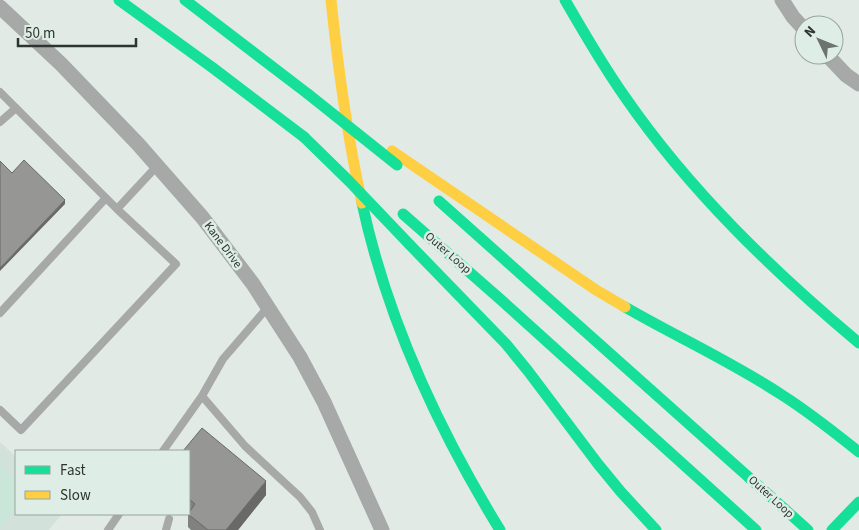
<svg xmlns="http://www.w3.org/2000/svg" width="859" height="530" font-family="'Source Sans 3',sans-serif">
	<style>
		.built { fill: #d2e2da }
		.green { fill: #cae6d8 }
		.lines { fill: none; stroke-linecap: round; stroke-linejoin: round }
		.lane { stroke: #a6a9a8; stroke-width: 8 }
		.street { stroke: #a6a9a8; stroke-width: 15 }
		.fast { stroke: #16e098; stroke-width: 11 }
		.slow { stroke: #ffcf43; stroke-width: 11 }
		.fast-bridge { stroke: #16e098; stroke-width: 11 }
		.wall { fill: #81817f }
		.shaded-wall { fill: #696968 }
		.building { fill: #969694; stroke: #696968 }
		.labels { text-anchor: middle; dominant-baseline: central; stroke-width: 5; stroke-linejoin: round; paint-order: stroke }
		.street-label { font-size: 12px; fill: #2e3431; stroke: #deeee6 }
	</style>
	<rect width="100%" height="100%" fill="#e2eae6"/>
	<path class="built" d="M0,442L16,457V514H62L49,530H0Z"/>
	<path class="green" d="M0,465L16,480V510L0,528Z"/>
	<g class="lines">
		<path class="lane" d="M0,92L117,209L157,166
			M0,122L16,108
			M0,313L106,198
			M202,396L245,446L300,497L312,512L320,530
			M0,410L21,430L176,264L117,209
			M163,451L202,396L223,359L268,307
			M108,530L119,514
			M166,530L169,519"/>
		<path class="street" d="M782,0L793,17L804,29
			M0,7L61,64L138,144L202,217L253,284L300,357L324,402L382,530
			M827,55L846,75L859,84"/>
		<path class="fast" d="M119,0L213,68L304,137
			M185,0L308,94
			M565,0C584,33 603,66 625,97C690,191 772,270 859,343
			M439,201L808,530
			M362,203C387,319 438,429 500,530
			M403,214L500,299L756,530
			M410,245L506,344L528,371L598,464L621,492L656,530
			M625,307C677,337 732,362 782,395C809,412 834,432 859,452
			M832,530L859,502"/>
		<path class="slow" d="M331,0C338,68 347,136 362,203
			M392,151L596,290L625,307"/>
		<path class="fast-bridge" d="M308,94L397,165
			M304,137L349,181L410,245"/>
	</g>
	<path class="wall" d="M189,451L266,495L238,530H191L188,527V514H189Z"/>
	<path class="shaded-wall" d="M65,200V204L0,271V268Z
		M266,481V495L238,530H226Z"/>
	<path class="building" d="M24,160L65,200L0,268V161L12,173Z
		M202,428L266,481L226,530H208L188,514L195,504L189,499V451H183Z"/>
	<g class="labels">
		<g class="street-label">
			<text transform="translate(223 245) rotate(53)">Kane Drive</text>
			<text transform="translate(448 253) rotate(41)">Outer Loop</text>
			<text transform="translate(771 497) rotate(42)">Outer Loop</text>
		</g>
	</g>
	<rect x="15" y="450" width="175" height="65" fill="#deeee6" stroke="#98a49e"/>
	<rect x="25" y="466" width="25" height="8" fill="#16e098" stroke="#98a49e"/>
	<text x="60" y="475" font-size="15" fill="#2e3431">Fast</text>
	<rect x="25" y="491" width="25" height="8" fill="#ffcf43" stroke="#98a49e"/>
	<text x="60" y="500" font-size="15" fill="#2e3431">Slow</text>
	<g transform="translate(819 40) rotate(313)"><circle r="24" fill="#deeee6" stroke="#98a49e"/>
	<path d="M0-4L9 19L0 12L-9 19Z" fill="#6d7470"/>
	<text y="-8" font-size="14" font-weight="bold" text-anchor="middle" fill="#2e3431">N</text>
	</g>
	<path d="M18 38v8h118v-8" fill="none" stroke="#2e3431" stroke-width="2.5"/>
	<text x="25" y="38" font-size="15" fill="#2e3431" stroke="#deeee6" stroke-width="4" paint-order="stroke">50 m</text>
</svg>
